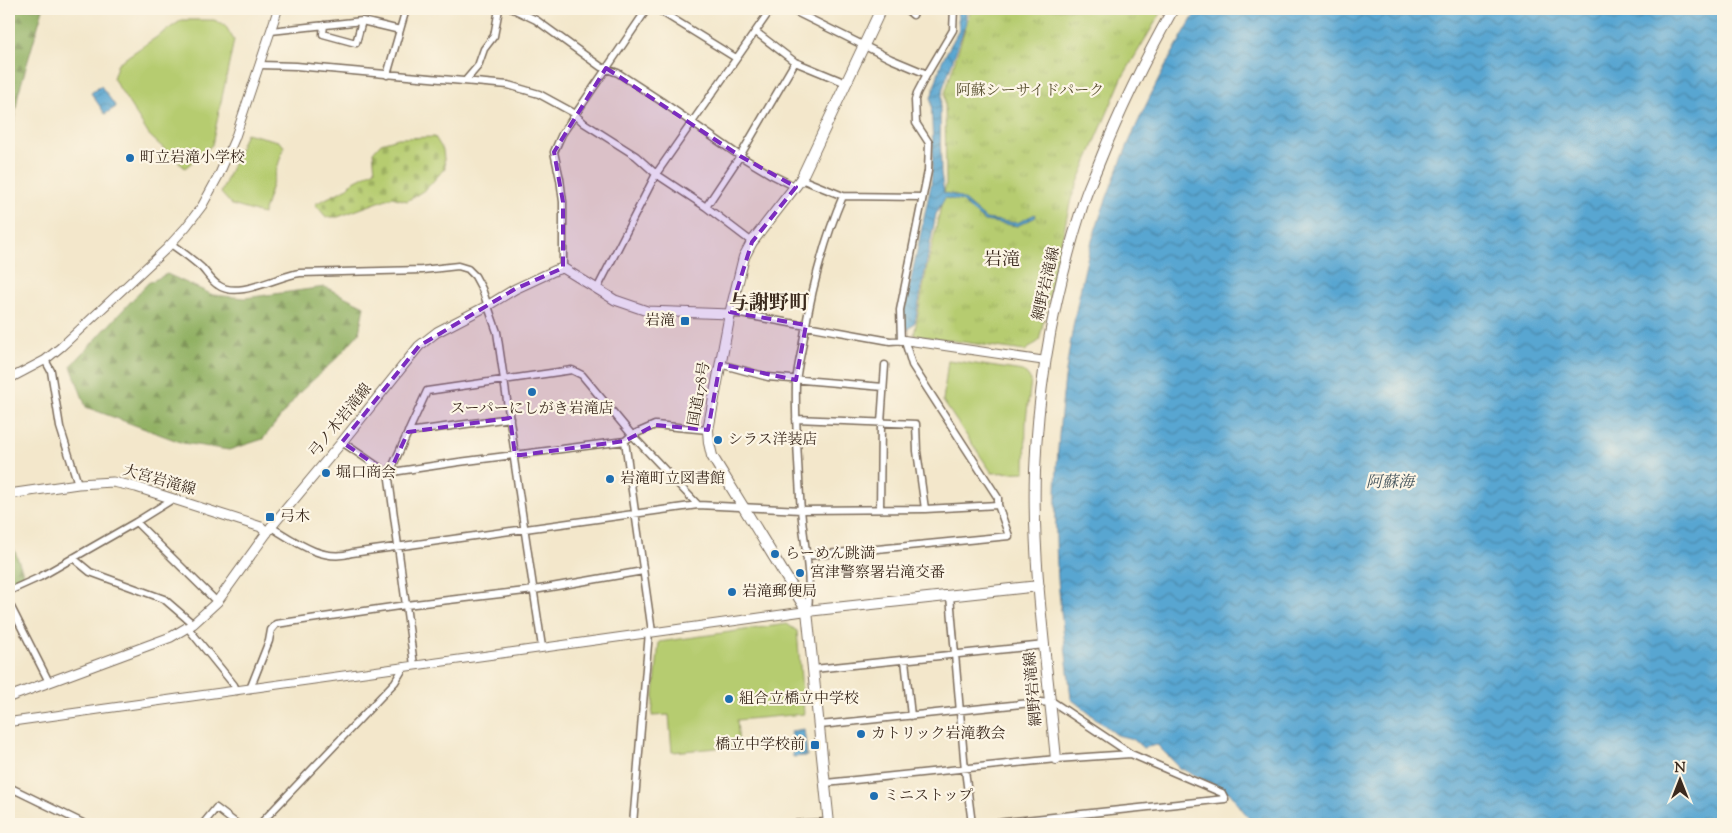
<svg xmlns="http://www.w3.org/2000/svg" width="1732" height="833" font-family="'Sorts Mill Goudy','Noto Serif JP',serif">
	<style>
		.grass { fill: url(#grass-tufts); stroke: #787b47 }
		.forest { fill: url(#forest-firs); stroke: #666d40 }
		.cemetery { fill: url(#cemetery-stones); stroke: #787b47 }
		.pitch { fill: #b6cc70; stroke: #787b47 }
		.water { fill: url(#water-waves); stroke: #4a6878 }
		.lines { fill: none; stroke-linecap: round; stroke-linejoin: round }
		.minor-casing { stroke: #7b6c5b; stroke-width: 9 }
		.tertiary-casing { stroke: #7b6c5b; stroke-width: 10 }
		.secondary-casing { stroke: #7b6c5b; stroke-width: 11 }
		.primary-casing { stroke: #7b6c5b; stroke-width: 12 }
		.trunk-casing { stroke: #7b6c5b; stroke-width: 12 }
		.minor { stroke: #fff; stroke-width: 6 }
		.tertiary { stroke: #fff; stroke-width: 8 }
		.secondary { stroke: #fff; stroke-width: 9 }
		.primary { stroke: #fff; stroke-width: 10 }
		.trunk { stroke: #fff; stroke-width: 10 }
		.marked { fill: #7b2cbf; fill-opacity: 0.2; stroke: #7b2cbf; stroke-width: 4; stroke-dasharray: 10 6; stroke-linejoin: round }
		.poi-dot { fill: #1f6fb2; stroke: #fcf5e5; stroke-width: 2 }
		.labels { text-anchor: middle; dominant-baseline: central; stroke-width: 4.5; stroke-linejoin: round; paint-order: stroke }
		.park-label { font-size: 15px; fill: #5a5232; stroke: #fcf5e5 }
		.poi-label { font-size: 15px; fill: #3b2a1e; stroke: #fcf5e5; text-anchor: start }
		.street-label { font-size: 15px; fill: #3b2a1e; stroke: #fcf5e5 }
		.water-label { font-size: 16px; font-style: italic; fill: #45555d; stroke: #fcf5e5 }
		.quarter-label { font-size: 18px; fill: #3b2a1e; stroke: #fcf5e5 }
		.district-label { font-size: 20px; font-weight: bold; fill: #3b2a1e; stroke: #fcf5e5 }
	</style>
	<defs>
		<pattern id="grass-tufts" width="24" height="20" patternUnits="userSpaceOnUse" patternTransform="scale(1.25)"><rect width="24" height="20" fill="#b6cc70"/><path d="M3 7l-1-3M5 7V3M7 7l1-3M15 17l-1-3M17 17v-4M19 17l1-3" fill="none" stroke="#9daf61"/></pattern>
		<pattern id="forest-firs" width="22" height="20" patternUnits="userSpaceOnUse" patternTransform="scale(1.25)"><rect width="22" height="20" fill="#90b062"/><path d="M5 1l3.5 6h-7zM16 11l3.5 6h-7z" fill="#778f50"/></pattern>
		<pattern id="cemetery-stones" width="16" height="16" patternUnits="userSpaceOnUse" patternTransform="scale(1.25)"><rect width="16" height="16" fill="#b6cc70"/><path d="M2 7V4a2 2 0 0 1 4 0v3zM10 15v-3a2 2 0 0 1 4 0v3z" fill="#9daf61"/></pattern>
		<pattern id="water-waves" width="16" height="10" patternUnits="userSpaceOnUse" patternTransform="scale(1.25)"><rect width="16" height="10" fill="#58a6d1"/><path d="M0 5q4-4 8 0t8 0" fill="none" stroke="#4a87a9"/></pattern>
	</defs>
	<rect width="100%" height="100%" fill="#fcf5e5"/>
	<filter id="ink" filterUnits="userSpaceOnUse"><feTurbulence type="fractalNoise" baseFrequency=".02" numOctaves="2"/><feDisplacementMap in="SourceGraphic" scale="10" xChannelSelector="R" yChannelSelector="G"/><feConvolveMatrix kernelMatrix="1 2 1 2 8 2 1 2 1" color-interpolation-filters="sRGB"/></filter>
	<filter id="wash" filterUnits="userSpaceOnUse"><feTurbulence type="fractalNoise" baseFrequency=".0096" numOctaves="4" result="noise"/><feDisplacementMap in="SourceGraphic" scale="20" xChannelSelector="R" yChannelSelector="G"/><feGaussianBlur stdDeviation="1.12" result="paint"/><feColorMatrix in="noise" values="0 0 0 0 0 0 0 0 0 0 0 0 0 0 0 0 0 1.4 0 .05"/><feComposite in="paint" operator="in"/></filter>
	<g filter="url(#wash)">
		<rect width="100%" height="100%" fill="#f3e7cb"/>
		<path class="grass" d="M971,9H1163L1122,78L1071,199L1039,341L1025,351L914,335L927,268L946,184L945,93Z"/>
		<path class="forest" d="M9,9H43L18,95L11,142L9,144Z
			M167,274L213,295L245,298L325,287L364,306L359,333L338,357L300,392L263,439L229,450L183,443L86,407L71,366L148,283Z
			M9,541L12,544L24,575L9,581Z"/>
		<path class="cemetery" d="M435,137L443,150L445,168L426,189L407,201L392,197L338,217H326L315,204L346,189L354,181L375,170L373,152L381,143L398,138Z"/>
		<path class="pitch" d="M182,20H214L225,25L234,40L212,145L185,168L149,135L113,78L118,63Z
			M246,133L278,141L284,146L263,214L232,205L221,193Z
			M948,360L1023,371L1031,380L1026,420L1025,472L992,473L943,401Z
			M787,624L797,631L804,714L737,720L739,746L672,752L669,715L652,716L659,642Z"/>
		<path class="water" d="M957,9H966V23L943,88L940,108L941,174L944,193L955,195L964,200L986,219L1017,223L1035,214L1036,217L1017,226L984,221L961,201L945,198L936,214L915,322L908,330L904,331V312L931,185L933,147L931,98L942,61L959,30Z
			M1198,9H1723V824H1253L1230,793L1180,768L1157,745L1143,748L1133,739L1117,735L1071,699C1066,647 1057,594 1056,541C1054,461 1062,380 1078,301C1083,277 1088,251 1096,228C1122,151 1156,78 1198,9Z
			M101,86L116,107L105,114L91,93Z
			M804,729L807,756L793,757L791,731Z"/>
	</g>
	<g filter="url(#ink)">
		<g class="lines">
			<g class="minor-casing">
				<path id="minor" d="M513,9L536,20L601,67L618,73L661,101L740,156L770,174L796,187
					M657,9L736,58
					M790,9L891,59L927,74
					M906,9L913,15L916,9
					M324,25L323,34L356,43L362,21
					M271,31L362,21L400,30
					M756,32L795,62L846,83
					M260,65L296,66L508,85L539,94L572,112L584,123L636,156L656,174L706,207L752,242
					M387,75L406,9
					M466,80L478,66L484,49L494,36L499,9
					M801,179L843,196L922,197
					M706,207L740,156L795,62
					M171,244C181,251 192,259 202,268C207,273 211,281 218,285C238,300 277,276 300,273L422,270L458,266L468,269L475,276L482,289L497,332L515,455L514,459L542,647
					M563,268V202L560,179L554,152L562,134L647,9
					M597,289L656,174L771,9
					M730,314H740L890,341L904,340
					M901,341L900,310L928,171L929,143L916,123L915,100L917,93L927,74L953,30L954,9
					M906,341V345L912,365L998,498V505
					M45,360L51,371L60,427L78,484
					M720,364L768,377L883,387
					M796,419L916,424L917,451L925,509
					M408,432L510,418
					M342,442L389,474
					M389,474L399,471L459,462L625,441
					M880,509L881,423L885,365
					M136,522L217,602
					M271,527C294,541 323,563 352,553L698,505L801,510L925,509L998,505L1009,536L806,556
					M73,558L90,572L164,599L193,624
					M9,591L40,577L136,522L173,499
					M950,596L965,770L972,824
					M9,603L49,682
					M808,610C812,573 802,534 800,497C798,459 795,421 796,383C797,369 801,355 803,342C811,292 823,242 843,196
					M188,628L234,685L237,691
					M652,632L625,441L632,435L655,425L708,430
					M905,660L911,716
					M414,665L389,479V474L427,391L572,370L582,375L632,435L698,505
					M814,669L1045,645
					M250,689L269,641L271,630L276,624L406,605L534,590L643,571
					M820,725L1040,702L1051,703
					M826,783L1056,759L1131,754
					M9,787L85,824
					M203,824L216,808L237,824
					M260,824L395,682L404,667
					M633,824L649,632
					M789,824L829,822
					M987,824L1225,799L1222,793L1131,754L1050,700"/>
			</g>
			<g class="tertiary-casing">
				<path id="tertiary" d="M904,340L1046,361
					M9,379L45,360L61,347L166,249L186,227L202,206L219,175L235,138L278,9
					M9,722L807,611"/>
			</g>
			<g class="secondary-casing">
				<path id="secondary" d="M9,494L78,484L113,482L136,487L261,527L267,533
					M9,697L171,637L193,624L217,602L271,527L342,442L419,346L437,332L487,306L515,289L556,270L563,268L615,300L647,311L730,314"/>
			</g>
			<g class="primary-casing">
				<path id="primary" d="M807,611L1039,586
					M1056,759C1047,664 1032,567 1035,471C1038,382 1055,292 1082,207C1086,192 1093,178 1099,163C1120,110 1145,59 1173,9"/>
			</g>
			<g class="trunk-casing">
				<path id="trunk" d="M829,824L807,611L712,456L709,443L708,430L730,314L744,257L752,242L801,179L881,9"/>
			</g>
			<use href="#minor" class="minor"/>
			<use href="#tertiary" class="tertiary"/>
			<use href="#secondary" class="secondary"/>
			<use href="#primary" class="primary"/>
			<use href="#trunk" class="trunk"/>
		</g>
	</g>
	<path class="marked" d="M606,68L740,156L796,187L752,242L730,312L806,325L796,380L720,364L708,430L655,425L625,441L521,455H515L510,418L408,432L389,474L342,442L419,346L515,289L563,268V202L554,152Z"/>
	<g class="poi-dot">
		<circle cx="130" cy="158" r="5"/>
		<rect x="680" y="316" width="10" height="10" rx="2.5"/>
		<circle cx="532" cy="392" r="5"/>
		<circle cx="718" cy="440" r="5"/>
		<circle cx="326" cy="473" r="5"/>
		<circle cx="610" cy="479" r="5"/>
		<rect x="265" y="512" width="10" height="10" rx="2.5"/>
		<circle cx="775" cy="554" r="5"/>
		<circle cx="800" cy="573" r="5"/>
		<circle cx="732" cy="592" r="5"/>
		<circle cx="729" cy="699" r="5"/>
		<circle cx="861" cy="734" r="5"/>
		<rect x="810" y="740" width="10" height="10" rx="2.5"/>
		<circle cx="874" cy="796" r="5"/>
	</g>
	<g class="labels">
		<g class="park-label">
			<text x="1030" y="91">阿蘇シーサイドパーク</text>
		</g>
		<g class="poi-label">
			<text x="140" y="158">町立岩滝小学校</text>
			<text x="675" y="321" text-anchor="end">岩滝</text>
			<text x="532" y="409" text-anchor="middle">スーパーにしがき岩滝店</text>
			<text x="728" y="440">シラス洋装店</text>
			<text x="336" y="473">堀口商会</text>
			<text x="620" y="479">岩滝町立図書館</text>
			<text x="280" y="517">弓木</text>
			<text x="785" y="554">らーめん跳満</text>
			<text x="810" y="573">宮津警察署岩滝交番</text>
			<text x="742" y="592">岩滝郵便局</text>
			<text x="739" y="699">組合立橋立中学校</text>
			<text x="871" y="734">カトリック岩滝教会</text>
			<text x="805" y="745" text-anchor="end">橋立中学校前</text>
			<text x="884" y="796">ミニストップ</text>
		</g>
		<g class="street-label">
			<text transform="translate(1047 284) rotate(-77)">網野岩滝線</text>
			<text transform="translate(700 394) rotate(-80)">国道178号</text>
			<text transform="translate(341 421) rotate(-51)">弓ノ木岩滝線</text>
			<text transform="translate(159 481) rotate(16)">大宮岩滝線</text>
			<text transform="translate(1034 689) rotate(-95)">網野岩滝線</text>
		</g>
		<g class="water-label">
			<text x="1390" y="483">阿蘇海</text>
		</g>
		<g class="quarter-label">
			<text x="1002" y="261">岩滝</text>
		</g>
		<g class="district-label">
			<text x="769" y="304">与謝野町</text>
		</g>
	</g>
	<rect width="1732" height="833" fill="none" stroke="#fcf5e5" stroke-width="30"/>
	<g transform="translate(1680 780)" stroke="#fcf5e5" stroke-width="4" paint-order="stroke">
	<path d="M0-4L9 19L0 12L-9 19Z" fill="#3b2a1e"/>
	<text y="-8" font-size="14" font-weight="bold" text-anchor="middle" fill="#3b2a1e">N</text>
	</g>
</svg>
